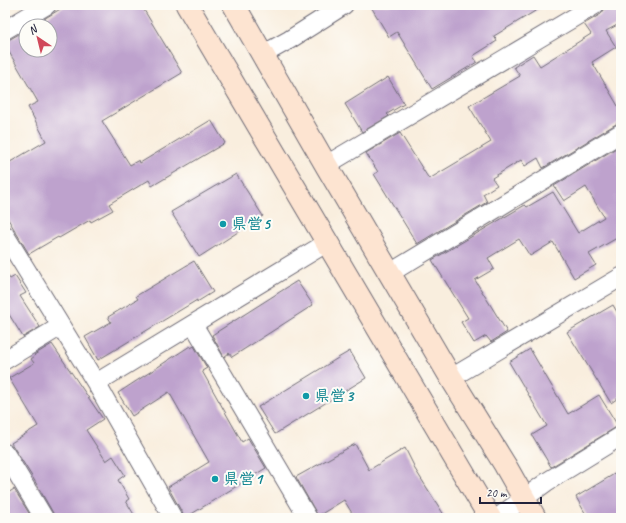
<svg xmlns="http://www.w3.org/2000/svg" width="626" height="523" font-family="Caveat,'Klee One',sans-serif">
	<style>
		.building { fill: #bea2cd }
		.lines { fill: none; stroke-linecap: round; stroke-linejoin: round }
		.street-casing { stroke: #6d6974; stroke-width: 20 }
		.secondary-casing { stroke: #6d6974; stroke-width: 24 }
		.street { stroke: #fff; stroke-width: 18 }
		.secondary { stroke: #fde4d1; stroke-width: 22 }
		.culture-dot { fill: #0f9aa8; stroke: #fdfcf7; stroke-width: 1.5 }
		.labels { text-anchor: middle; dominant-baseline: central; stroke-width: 4; stroke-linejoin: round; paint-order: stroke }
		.culture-label { font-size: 16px; font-weight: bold; fill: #0d838f; stroke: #fdfcf7; text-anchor: start }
	</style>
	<rect width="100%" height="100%" fill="#fdfcf7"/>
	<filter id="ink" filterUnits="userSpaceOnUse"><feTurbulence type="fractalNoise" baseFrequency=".025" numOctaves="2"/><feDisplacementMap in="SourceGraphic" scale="8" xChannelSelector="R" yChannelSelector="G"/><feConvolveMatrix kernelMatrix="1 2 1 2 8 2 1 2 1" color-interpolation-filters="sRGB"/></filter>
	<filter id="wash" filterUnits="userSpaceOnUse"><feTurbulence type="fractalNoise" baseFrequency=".012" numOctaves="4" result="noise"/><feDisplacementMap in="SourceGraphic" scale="16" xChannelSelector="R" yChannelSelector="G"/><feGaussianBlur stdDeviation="0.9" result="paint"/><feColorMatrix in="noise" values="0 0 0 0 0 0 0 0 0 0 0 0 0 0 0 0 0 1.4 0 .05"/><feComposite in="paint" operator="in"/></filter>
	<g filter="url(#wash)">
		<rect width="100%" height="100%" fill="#f9eede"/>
		<g id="blocks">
			<path class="building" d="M67,5H141L182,73L102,121L130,165L139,160L140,163L211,120L225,143L152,186L149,180L109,204L113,210L91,222L90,220L59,238L58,237L29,254L5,214V165L46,141L28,107L38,102L5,45V42L26,30V50H50V26H32Z
				M370,5H545L494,36L497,41L473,56L477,62L432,89L397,32L389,37Z
				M605,5H614L621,17V23L606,31L616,47L592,62L621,111V123L616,124L543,168L538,158L525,166L521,160L492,178L497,185L483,194L487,202L417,244L374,174L378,172L366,153L400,133L429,179L491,142L469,106L520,76L514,67L533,55L540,66L591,34L584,24L601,14L604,10Z
				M388,77L404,104L387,114L389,116L362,132L345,104Z
				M621,145V245L617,238L589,254L596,265L574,278L553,242L530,256L519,239L488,258L494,269L475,280L507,332L491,342L486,336L474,343L461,322L468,318L432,260L525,205L527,207L553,192L578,233L604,217L586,187L564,201L554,186Z
				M236,174L263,216L199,257L171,212Z
				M194,261L213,292L197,302V300L98,360L85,337L111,322L108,317L138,299L136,296Z
				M5,272L10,279L15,276L26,293L20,296L40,327L23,337L5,308Z
				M297,281L313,305L232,357L229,353L224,357L212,335Z
				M613,305L621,319V396L611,403L567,332Z
				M52,344L103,419L86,430L106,461L113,456L125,475L118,480L129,499L126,501L136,518H54L53,513L33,478L11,443L38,426L9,378L34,363L31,359L35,356L34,355Z
				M190,346L191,348L194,346L207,368L202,371L242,442L248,438L266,468L185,518L168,487L209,462L169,392L132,416L118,393Z
				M530,349L568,414L599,395L618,426L551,467L532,435L547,426L509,362Z
				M350,351L366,378L275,434L258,407L338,358Z
				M355,444L369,470L405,448L414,466H413L446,518H355L344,500L318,516L296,477Z
				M621,470V518H588L576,497Z
				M14,489L32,518H5V495Z"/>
		</g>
	</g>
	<g filter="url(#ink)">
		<use href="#blocks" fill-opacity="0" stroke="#6d6974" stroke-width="1"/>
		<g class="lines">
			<g class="street-casing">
				<path id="street" d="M5,30L47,5
					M262,55L289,40L344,5
					M326,165L595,5
					M5,235L96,383L173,518
					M390,273L621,133
					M193,324L308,518
					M5,360L61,326
					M451,378L621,277
					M96,383L328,242
					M5,453L44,518
					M497,518L548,481L621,436"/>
			</g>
			<g class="secondary-casing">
				<path id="secondary" d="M187,5L490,518
					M234,5L326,165L451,378L505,465L535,518"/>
			</g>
			<use href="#street" class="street"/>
			<use href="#secondary" class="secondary"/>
		</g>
	</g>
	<g class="culture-dot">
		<circle cx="223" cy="224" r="4"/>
		<circle cx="306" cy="396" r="4"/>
		<circle cx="215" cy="479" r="4"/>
	</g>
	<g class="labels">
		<g class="culture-label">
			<text x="231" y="224">県営5</text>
			<text x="314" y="396">県営3</text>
			<text x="223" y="479">県営1</text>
		</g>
	</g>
	<rect width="626" height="523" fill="none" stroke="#fdfcf7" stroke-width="20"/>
	<g transform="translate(38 38) rotate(325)"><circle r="19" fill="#fdfcf7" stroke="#a5a5ac"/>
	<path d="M0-3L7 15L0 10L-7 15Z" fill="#d1495b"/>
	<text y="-6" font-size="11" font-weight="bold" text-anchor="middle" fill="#22223b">N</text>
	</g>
	<path d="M480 497v6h61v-6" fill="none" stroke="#22223b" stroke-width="2"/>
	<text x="486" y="497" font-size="12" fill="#22223b" stroke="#fdfcf7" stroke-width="3" paint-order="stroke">20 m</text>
</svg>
